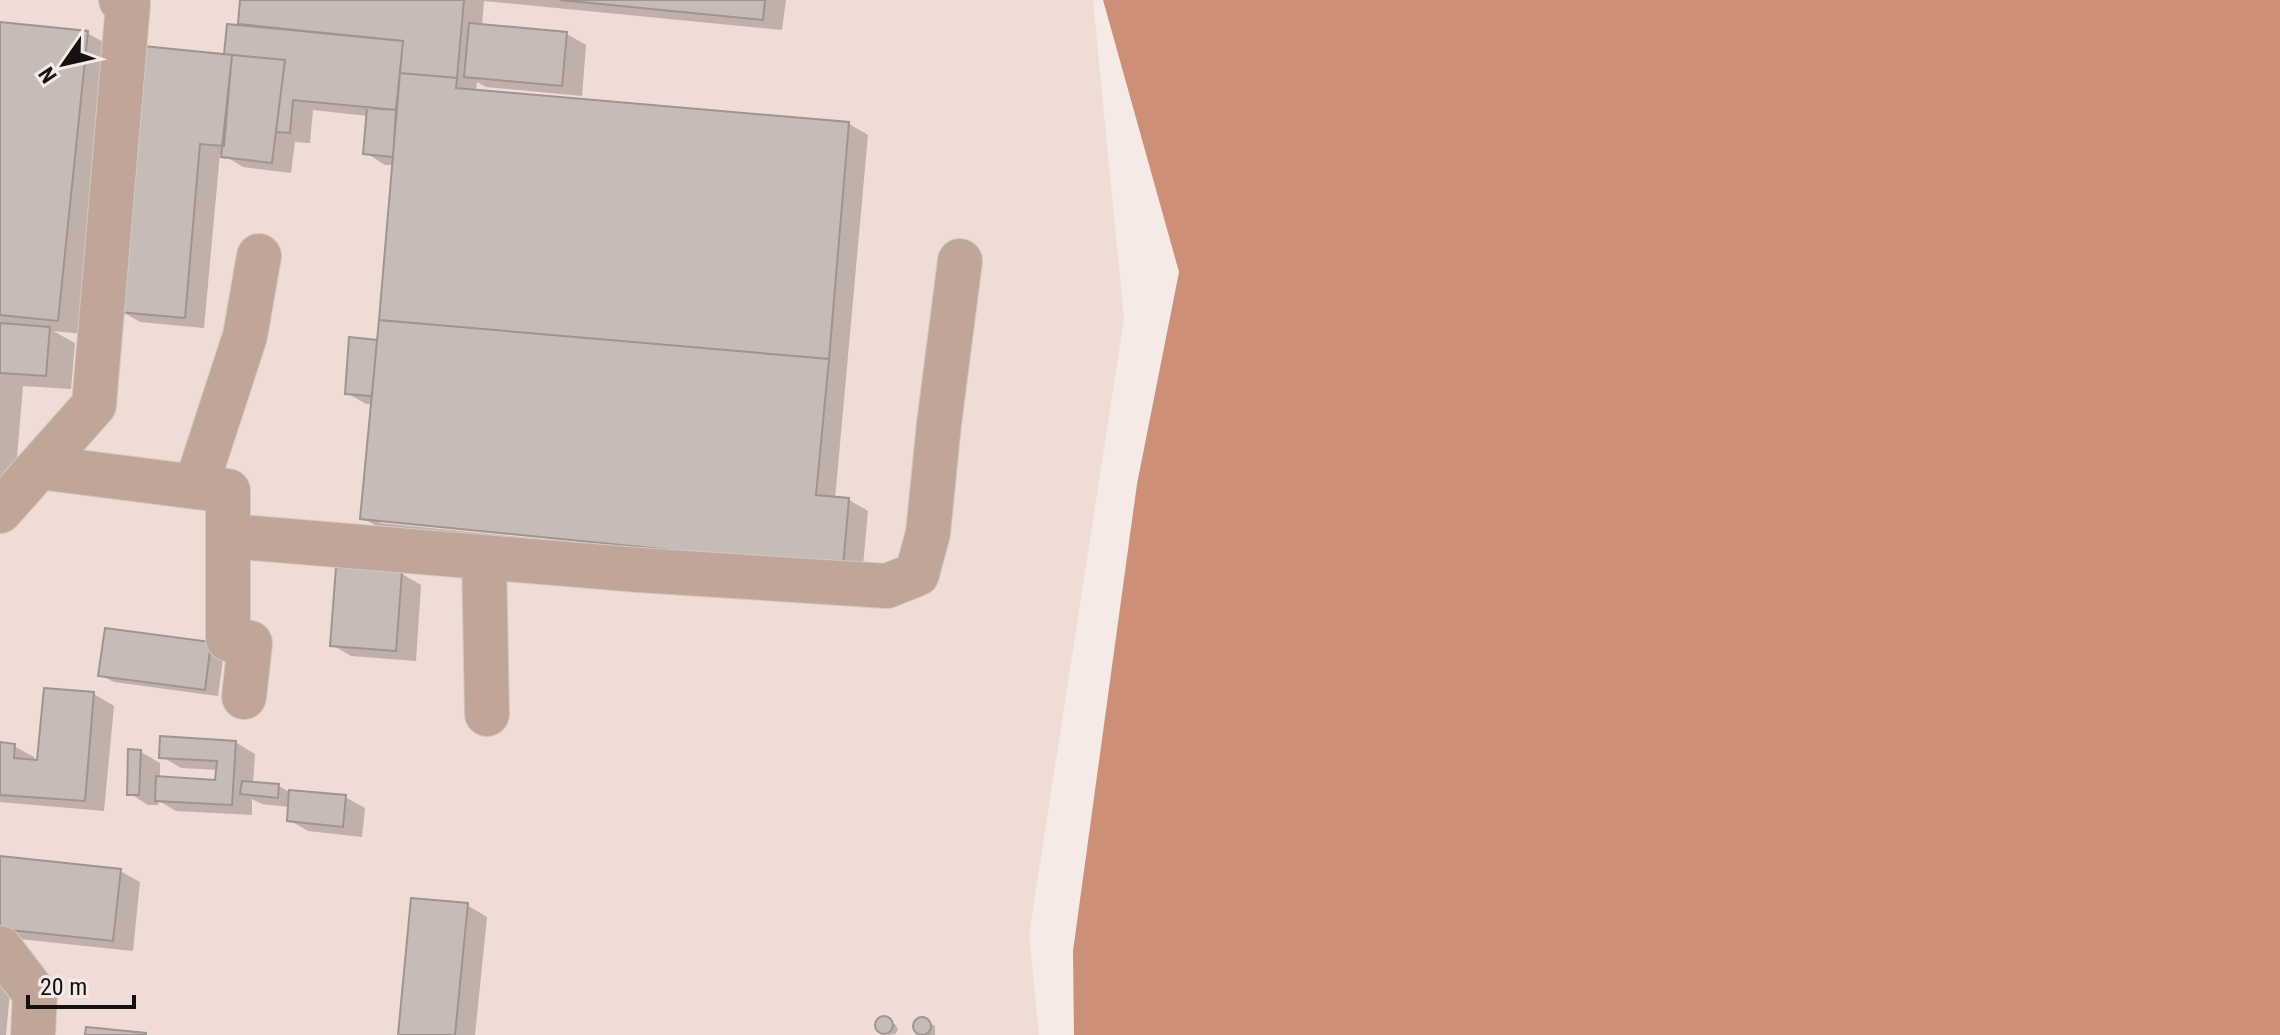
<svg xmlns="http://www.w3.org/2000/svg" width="2280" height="1035" font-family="'Roboto Condensed',sans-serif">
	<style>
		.built { fill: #efdcd4 }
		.water { fill: #cd9076 }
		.shadow { fill: #0003; fill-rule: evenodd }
		.building { fill: #c6bbb7; stroke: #9f9490; stroke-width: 2 }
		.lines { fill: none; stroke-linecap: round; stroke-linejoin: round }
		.minor-casing { stroke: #d1c7c4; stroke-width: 46 }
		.minor { stroke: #c1a599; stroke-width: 44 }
	</style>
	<rect width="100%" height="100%" fill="#f5eae6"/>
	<path class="built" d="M0,0H1093L1124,319L1029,935L1039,1035H0Z"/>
	<path class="water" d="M1103,0H2280V1035H1074L1073,951L1137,484L1179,272Z"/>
	<path class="shadow" d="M242,0H786L782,30L484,1L482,26L567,34L586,45L582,96L486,87L477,82L476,92L849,124L868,135L835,499L849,500L868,511L862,577L382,529L362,518L373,404H366L347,393L351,340L379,342L394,165H385L366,153L368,116L313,110L310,143L295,142L291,173L243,167L220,153L204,328L140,322L121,311L226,56L229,26L239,27ZM380,519L853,566L852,570L380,523Z
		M0,24L87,33L112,47L83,334L53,331L75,343L71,389L23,386L15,481L0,479Z
		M402,574L421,585L416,661L351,656L332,645Z
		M106,630L224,652L218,696L114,682L100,675Z
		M46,690L94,694L114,706L104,811L0,802V744L14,746L34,757V762H39Z
		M235,742L255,754L253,784L279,786L291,793L345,797L365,808L362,837L308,831L289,820L290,807L262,804L252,799V815L176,811L159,801L158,805H148L129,793L141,752L160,763V778L217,782L218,770L181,768L161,756Z
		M0,858L120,871L140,882L133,951L0,937Z
		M467,905L487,917L475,1035H400Z
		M0,963L12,970L6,1035H0Z
		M884,1018L896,1025L898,1030L895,1034L889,1035L878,1029L876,1024L879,1019Z
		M923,1020L935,1026V1035H924L917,1031L915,1026L918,1021Z"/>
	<path class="building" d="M240,0H464L457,78L400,73L403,41L238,24Z
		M560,0H765L763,20Z
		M0,22L88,31L58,321L0,315Z
		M469,23L567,32L562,86L464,77Z
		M227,24L403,41L396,110L293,100L290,133L276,132L285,60L224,54Z
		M143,46L232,55L224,146L200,144L185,318L119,312Z
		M232,55L285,60L272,163L221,157Z
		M400,73L457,78L456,88L849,122L829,359L379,320Z
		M367,108L396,110L393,157L363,154Z
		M379,320L829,359L816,495L849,498L843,567L360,519Z
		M0,323L50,327L46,376L0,373Z
		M349,337L377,340L372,396L345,394Z
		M336,567L402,572L396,651L330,646Z
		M105,628L211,642L205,690L98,676Z
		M44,688L94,692L85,801L0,795V742L15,744L14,758L37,760Z
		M160,736L236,741L232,805L155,801L156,776L215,780L217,761L159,758Z
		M128,749L141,750L139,795H127Z
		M242,781L279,784L278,798L240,794Z
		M289,790L346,795L343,827L287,821Z
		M0,856L121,869L113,941L0,929Z
		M411,898L468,903L455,1035H398Z
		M875 1025a9 9 0 1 1 18 0a9 9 0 1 1-18 0Z
		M913 1026a9 9 0 1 1 18 0a9 9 0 1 1-18 0Z
		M86,1027L146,1033V1035H85Z"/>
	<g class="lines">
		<g class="minor-casing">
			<path id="minor" d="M39,467L228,491V639L250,643L244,697
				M196,486L245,336L259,256
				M0,511L94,405L128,4L121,0
				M228,536L639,570L887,586L917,574L928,533L939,424L960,261
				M484,557L487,714
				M0,948L35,994L33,1035"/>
		</g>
		<use href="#minor" class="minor"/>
	</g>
	<g transform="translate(64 64) rotate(236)" stroke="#f5eae6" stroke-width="6" paint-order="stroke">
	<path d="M0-6L14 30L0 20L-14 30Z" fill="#151110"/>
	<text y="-12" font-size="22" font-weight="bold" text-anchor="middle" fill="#151110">N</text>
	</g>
	<path d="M28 995v12h106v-12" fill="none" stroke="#151110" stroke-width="4"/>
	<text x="40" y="995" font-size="24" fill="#151110" stroke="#f5eae6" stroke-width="6" paint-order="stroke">20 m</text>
</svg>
